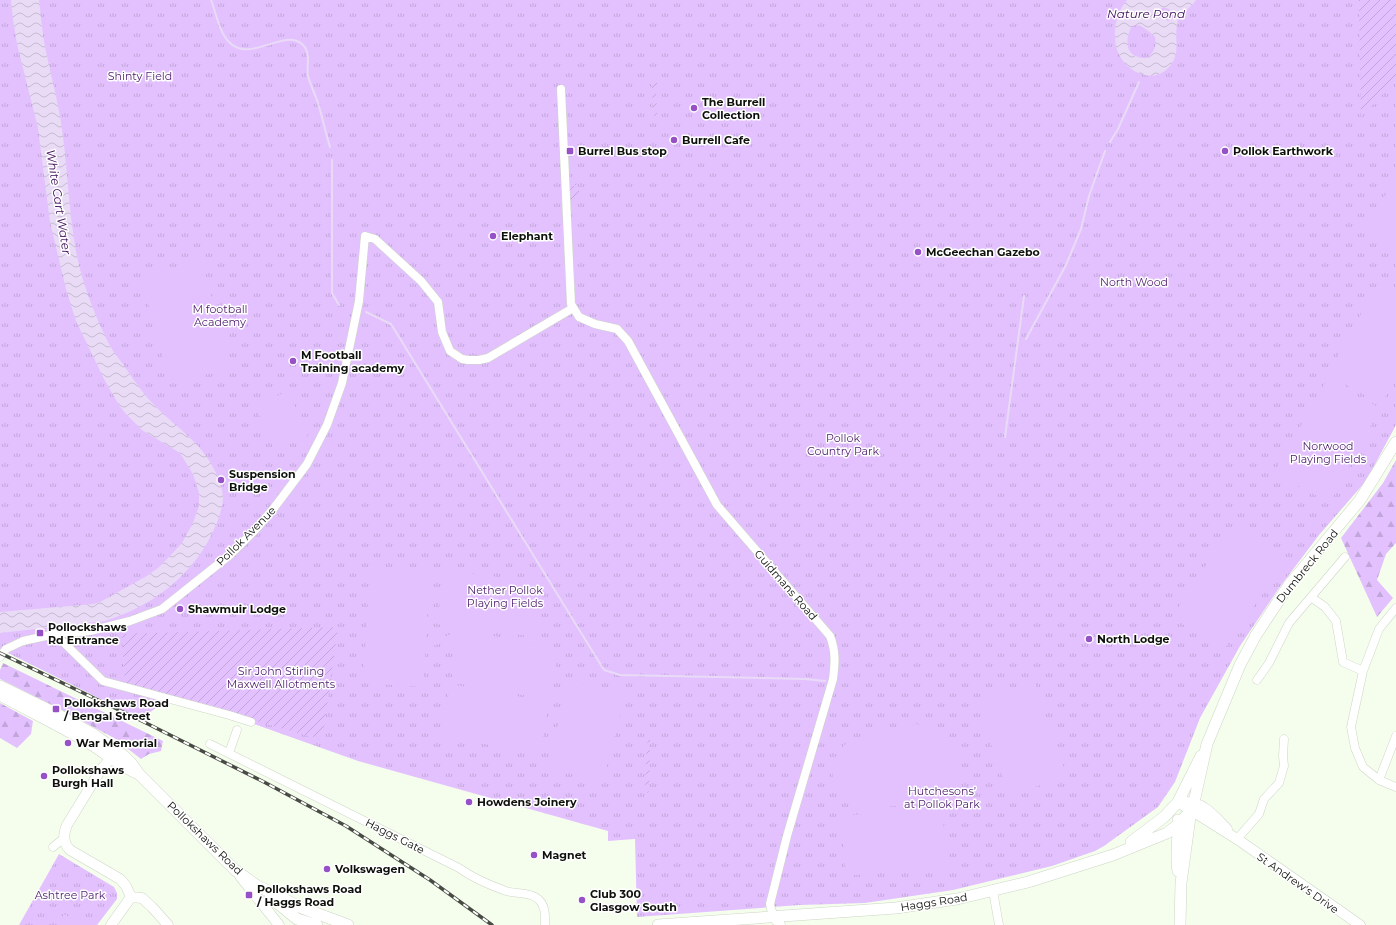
<svg xmlns="http://www.w3.org/2000/svg" width="1396" height="925" font-family="Montserrat,sans-serif">
	<style>
		.forest { fill: url(#forest-firs) }
		.park { fill: url(#park-tufts) }
		.garden { fill: url(#garden-furrows) }
		.pitch { fill: #e3c1ff }
		.water { fill: url(#water-waves); fill-rule: evenodd }
		.lines { fill: none; stroke-linecap: round; stroke-linejoin: round }
		.stream { stroke: #e9dbf6; stroke-width: 2 }
		.minor-casing { stroke: #cdd6c6; stroke-width: 9 }
		.tertiary-casing { stroke: #cdd6c6; stroke-width: 11 }
		.secondary-casing { stroke: #cdd6c6; stroke-width: 12 }
		.minor { stroke: #fff; stroke-width: 8 }
		.tertiary { stroke: #fff; stroke-width: 10 }
		.secondary { stroke: #fff; stroke-width: 11 }
		.rail-casing { stroke: #474b43; stroke-width: 3.5 }
		.rail { stroke: #fff; stroke-width: 2; stroke-dasharray: 6; stroke-linecap: butt }
		.poi-dot { fill: #9551c5; stroke: #fff; stroke-width: 1.5 }
		.labels { text-anchor: middle; dominant-baseline: central; stroke-width: 3; stroke-linejoin: round; paint-order: stroke }
		.park-label { font-size: 11px; fill: #51226f; stroke: #fff }
		.poi-label { font-size: 11px; font-weight: bold; fill: #0d100b; stroke: #fff; text-anchor: start }
		.street-label { font-size: 11px; fill: #0d100b; stroke: #fff }
		.water-label { font-size: 12px; font-style: italic; fill: #3d0a59; stroke: #fff }
	</style>
	<defs>
		<pattern id="forest-firs" width="22" height="20" patternUnits="userSpaceOnUse"><rect width="22" height="20" fill="#e3c1ff"/><path d="M5 1l3.5 6h-7zM16 11l3.5 6h-7z" fill="#c2a5d9"/></pattern>
		<pattern id="park-tufts" width="24" height="20" patternUnits="userSpaceOnUse"><rect width="24" height="20" fill="#e3c1ff"/><path d="M3 7l-1-3M5 7V3M7 7l1-3M15 17l-1-3M17 17v-4M19 17l1-3" fill="none" stroke="#c2a5d9"/></pattern>
		<pattern id="garden-furrows" width="10" height="10" patternUnits="userSpaceOnUse"><rect width="10" height="10" fill="#e3c1ff"/><path d="M-1 1l2-2M0 10L10 0M9 11l2-2" fill="none" stroke="#c2a5d9"/></pattern>
		<pattern id="water-waves" width="16" height="10" patternUnits="userSpaceOnUse"><rect width="16" height="10" fill="#e9dbf6"/><path d="M0 5q4-4 8 0t8 0" fill="none" stroke="#c7bbd2"/></pattern>
	</defs>
	<rect width="100%" height="100%" fill="#f5feed"/>
	<path class="forest" d="M1396,460V543L1386,554L1377,580L1393,598L1377,617L1341,538L1383,483Z
		M3,663L163,741L161,751L149,754L141,759L114,738L56,707L0,679V670Z
		M0,703L33,721L31,734L17,748L0,738Z"/>
	<path class="park" d="M0,0H1396V425L1366,481L1319,535L1279,588L1240,646L1200,718L1175,782L1158,807L1104,846L1095,851L1052,866L953,890L865,903L800,905L637,917L635,839L608,841V831L358,761L234,717L168,699L141,719L0,649Z
		M59,854L114,887L117,893V899L97,925H19Z"/>
	<path class="garden" d="M1359,0H1396V80L1361,117Z
		M652,83H659V87L656,90L657,115L653,116Z
		M575,180L580,193L574,201L572,200L569,204L567,186H575Z
		M338,627L323,735L312,737L125,684L122,634Z
		M649,738L650,739L649,791L647,793L645,792C646,781 645,745 649,738Z"/>
	<path class="pitch" d="M1396,180V257L1360,230Z
		M202,261L231,368L170,384L141,277Z
		M1379,281L1396,290V378L1381,404L1328,375Z
		M1327,380L1380,408L1330,503L1274,473Z
		M288,391L308,436L275,451L255,406Z
		M1234,523L1286,559L1223,651L1172,617Z
		M370,567L430,571L423,687L363,683Z
		M444,570L544,583L537,637L437,624Z
		M460,630L559,648L550,700L451,682Z
		M458,631L459,634L429,648L427,644Z
		M569,680L625,695L603,782L547,768Z
		M1034,681L1067,776L1009,796L976,701Z
		M450,684L549,702L540,754L441,736Z
		M915,724C924,725 931,725 939,729C962,741 966,776 946,793C931,806 901,805 882,807C872,808 862,810 852,805C830,794 825,760 846,744C859,734 898,728 915,724Z
		M942,807L947,867L846,876L841,816Z
		M50,906L60,912L56,920L45,914Z
		M64,914L83,925H57Z"/>
	<path class="water" d="M11,0H39C41,16 42,32 45,47C50,72 57,97 61,122C67,161 68,200 74,239C79,276 93,312 110,346C114,353 120,360 125,367C134,381 144,395 156,407C178,429 201,442 215,471C219,480 223,489 223,499C222,508 219,519 215,527C196,573 151,608 104,621L0,633V612L93,604L100,602L147,576L158,568L171,555L182,543L193,523L199,506V493L193,474L180,453L142,430L126,414L119,405L104,379L76,321L66,289L50,222L38,128L17,44L13,19Z
		M1127,0H1196C1191,8 1182,11 1178,20C1173,35 1182,54 1169,67C1151,87 1121,69 1116,46C1113,29 1116,14 1127,0ZM1162,8C1171,6 1180,18 1168,21L1159,16V11ZM1139,25C1142,26 1153,34 1155,37C1157,46 1154,51 1148,58C1145,58 1140,58 1138,57C1124,53 1126,36 1132,26Z"/>
	<g class="lines">
		<path class="stream" d="M211,0C216,13 219,32 229,42C250,64 283,28 302,44C312,53 306,66 308,76C310,84 314,92 317,100C322,115 325,131 330,147
			M1110,142L1118,129L1139,82
			M332,160V293L339,305
			M366,312L391,324L604,670L620,675L805,679L825,681
			M1026,339L1066,265L1081,229L1089,196L1105,151
			M1005,437L1024,296"/>
		<g class="minor-casing">
			<path id="minor" d="M561,89L571,304L579,317L595,324L617,329L628,341L717,505L830,636C836,651 835,664 833,679L787,836L770,904L771,909L775,918
				M1311,597L1325,607L1336,621L1343,662L1363,671
				M55,634L103,681L229,715L251,722
				M0,657L6,649L23,641L55,634L90,631L130,621L162,609L231,554L257,528L274,508L307,464L327,425L342,383L359,301L365,236L375,239L421,281L438,302L442,332L450,351L462,359L468,360H479L488,358L573,308
				M1257,680L1269,663L1289,623L1345,557
				M1396,736L1379,780L1396,787
				M210,744L459,868C473,878 489,885 506,891C516,894 533,892 540,901C546,908 545,917 545,925
				M229,753L237,730
				M1379,780L1363,767L1355,748L1351,727L1363,671L1379,629L1396,608
				M1237,839L1259,814L1264,799L1279,783L1284,766L1283,756L1284,739
				M53,847L64,838
				M993,891L999,925"/>
		</g>
		<g class="tertiary-casing">
			<path id="tertiary" d="M111,758L100,771L67,825C63,834 63,843 70,850L120,879L126,886L131,897
				M1178,802L1237,839L1360,925
				M1186,802C1204,802 1215,817 1227,829
				M240,876L279,925
				M131,897L142,898L152,907L168,925
				M775,918L780,925
				M111,925L131,897"/>
		</g>
		<g class="secondary-casing">
			<path id="secondary" d="M0,686L57,714L93,734L123,755L131,763L139,774L235,870L256,885L302,908L348,925
				M0,695C29,711 59,725 87,742C105,752 120,767 139,774
				M1131,842L1164,817L1178,802L1201,756
				M1178,871C1175,854 1179,837 1178,820
				M270,897L297,919L317,925
				M658,925L896,908L957,899L1028,882L1113,855L1167,833L1179,824L1191,810
				M1180,925L1181,883L1191,810L1194,802L1207,744L1240,665L1256,635L1289,585L1360,500L1396,442"/>
		</g>
		<use href="#minor" class="minor"/>
		<use href="#tertiary" class="tertiary"/>
		<use href="#secondary" class="secondary"/>
		<g class="rail-casing">
			<path id="rail" d="M0,653L144,722L264,782L346,826L430,880L492,925"/>
		</g>
		<use href="#rail" class="rail"/>
	</g>
	<g class="poi-dot">
		<circle cx="694" cy="108" r="4"/>
		<circle cx="674" cy="140" r="4"/>
		<rect x="566" y="147" width="8" height="8" rx="2"/>
		<circle cx="1225" cy="151" r="4"/>
		<circle cx="493" cy="236" r="4"/>
		<circle cx="918" cy="252" r="4"/>
		<circle cx="293" cy="361" r="4"/>
		<circle cx="221" cy="480" r="4"/>
		<circle cx="180" cy="609" r="4"/>
		<rect x="36" y="629" width="8" height="8" rx="2"/>
		<circle cx="1089" cy="639" r="4"/>
		<rect x="52" y="705" width="8" height="8" rx="2"/>
		<circle cx="68" cy="743" r="4"/>
		<circle cx="44" cy="776" r="4"/>
		<circle cx="469" cy="802" r="4"/>
		<circle cx="534" cy="855" r="4"/>
		<circle cx="327" cy="869" r="4"/>
		<rect x="245" y="891" width="8" height="8" rx="2"/>
		<circle cx="582" cy="900" r="4"/>
	</g>
	<g class="labels">
		<g class="park-label">
			<text x="140" y="76">Shinty Field</text>
			<text x="1134" y="282">North Wood</text>
			<text x="220" y="309">M football<tspan x="220" dy="13">Academy</tspan></text>
			<text x="843" y="438">Pollok<tspan x="843" dy="13">Country Park</tspan></text>
			<text x="1328" y="446">Norwood<tspan x="1328" dy="13">Playing Fields</tspan></text>
			<text x="505" y="590">Nether Pollok<tspan x="505" dy="13">Playing Fields</tspan></text>
			<text x="281" y="671">Sir John Stirling<tspan x="281" dy="13">Maxwell Allotments</tspan></text>
			<text x="942" y="791">Hutchesons’<tspan x="942" dy="13">at Pollok Park</tspan></text>
			<text x="70" y="895">Ashtree Park</text>
		</g>
		<g class="poi-label">
			<text x="702" y="102">The Burrell<tspan x="702" dy="13">Collection</tspan></text>
			<text x="682" y="140">Burrell Cafe</text>
			<text x="578" y="151">Burrel Bus stop</text>
			<text x="1233" y="151">Pollok Earthwork</text>
			<text x="501" y="236">Elephant</text>
			<text x="926" y="252">McGeechan Gazebo</text>
			<text x="301" y="355">M Football<tspan x="301" dy="13">Training academy</tspan></text>
			<text x="229" y="474">Suspension<tspan x="229" dy="13">Bridge</tspan></text>
			<text x="188" y="609">Shawmuir Lodge</text>
			<text x="48" y="627">Pollockshaws<tspan x="48" dy="13">Rd Entrance</tspan></text>
			<text x="1097" y="639">North Lodge</text>
			<text x="64" y="703">Pollokshaws Road<tspan x="64" dy="13">/ Bengal Street</tspan></text>
			<text x="76" y="743">War Memorial</text>
			<text x="52" y="770">Pollokshaws<tspan x="52" dy="13">Burgh Hall</tspan></text>
			<text x="477" y="802">Howdens Joinery</text>
			<text x="542" y="855">Magnet</text>
			<text x="335" y="869">Volkswagen</text>
			<text x="257" y="889">Pollokshaws Road<tspan x="257" dy="13">/ Haggs Road</tspan></text>
			<text x="590" y="894">Club 300<tspan x="590" dy="13">Glasgow South</tspan></text>
		</g>
		<g class="street-label">
			<text transform="translate(246 536) rotate(-45)">Pollok Avenue</text>
			<text transform="translate(1307 566) rotate(-51)">Dumbreck Road</text>
			<text transform="translate(786 585) rotate(49)">Guidmans Road</text>
			<text transform="translate(395 836) rotate(27)">Haggs Gate</text>
			<text transform="translate(205 838) rotate(44)">Pollokshaws Road</text>
			<text transform="translate(1298 883) rotate(35)">St Andrew's Drive</text>
			<text transform="translate(934 902) rotate(-9)">Haggs Road</text>
		</g>
		<g class="water-label">
			<text x="1146" y="13">Nature Pond</text>
			<text transform="translate(59 202) rotate(81)">White Cart Water</text>
		</g>
	</g>
</svg>
